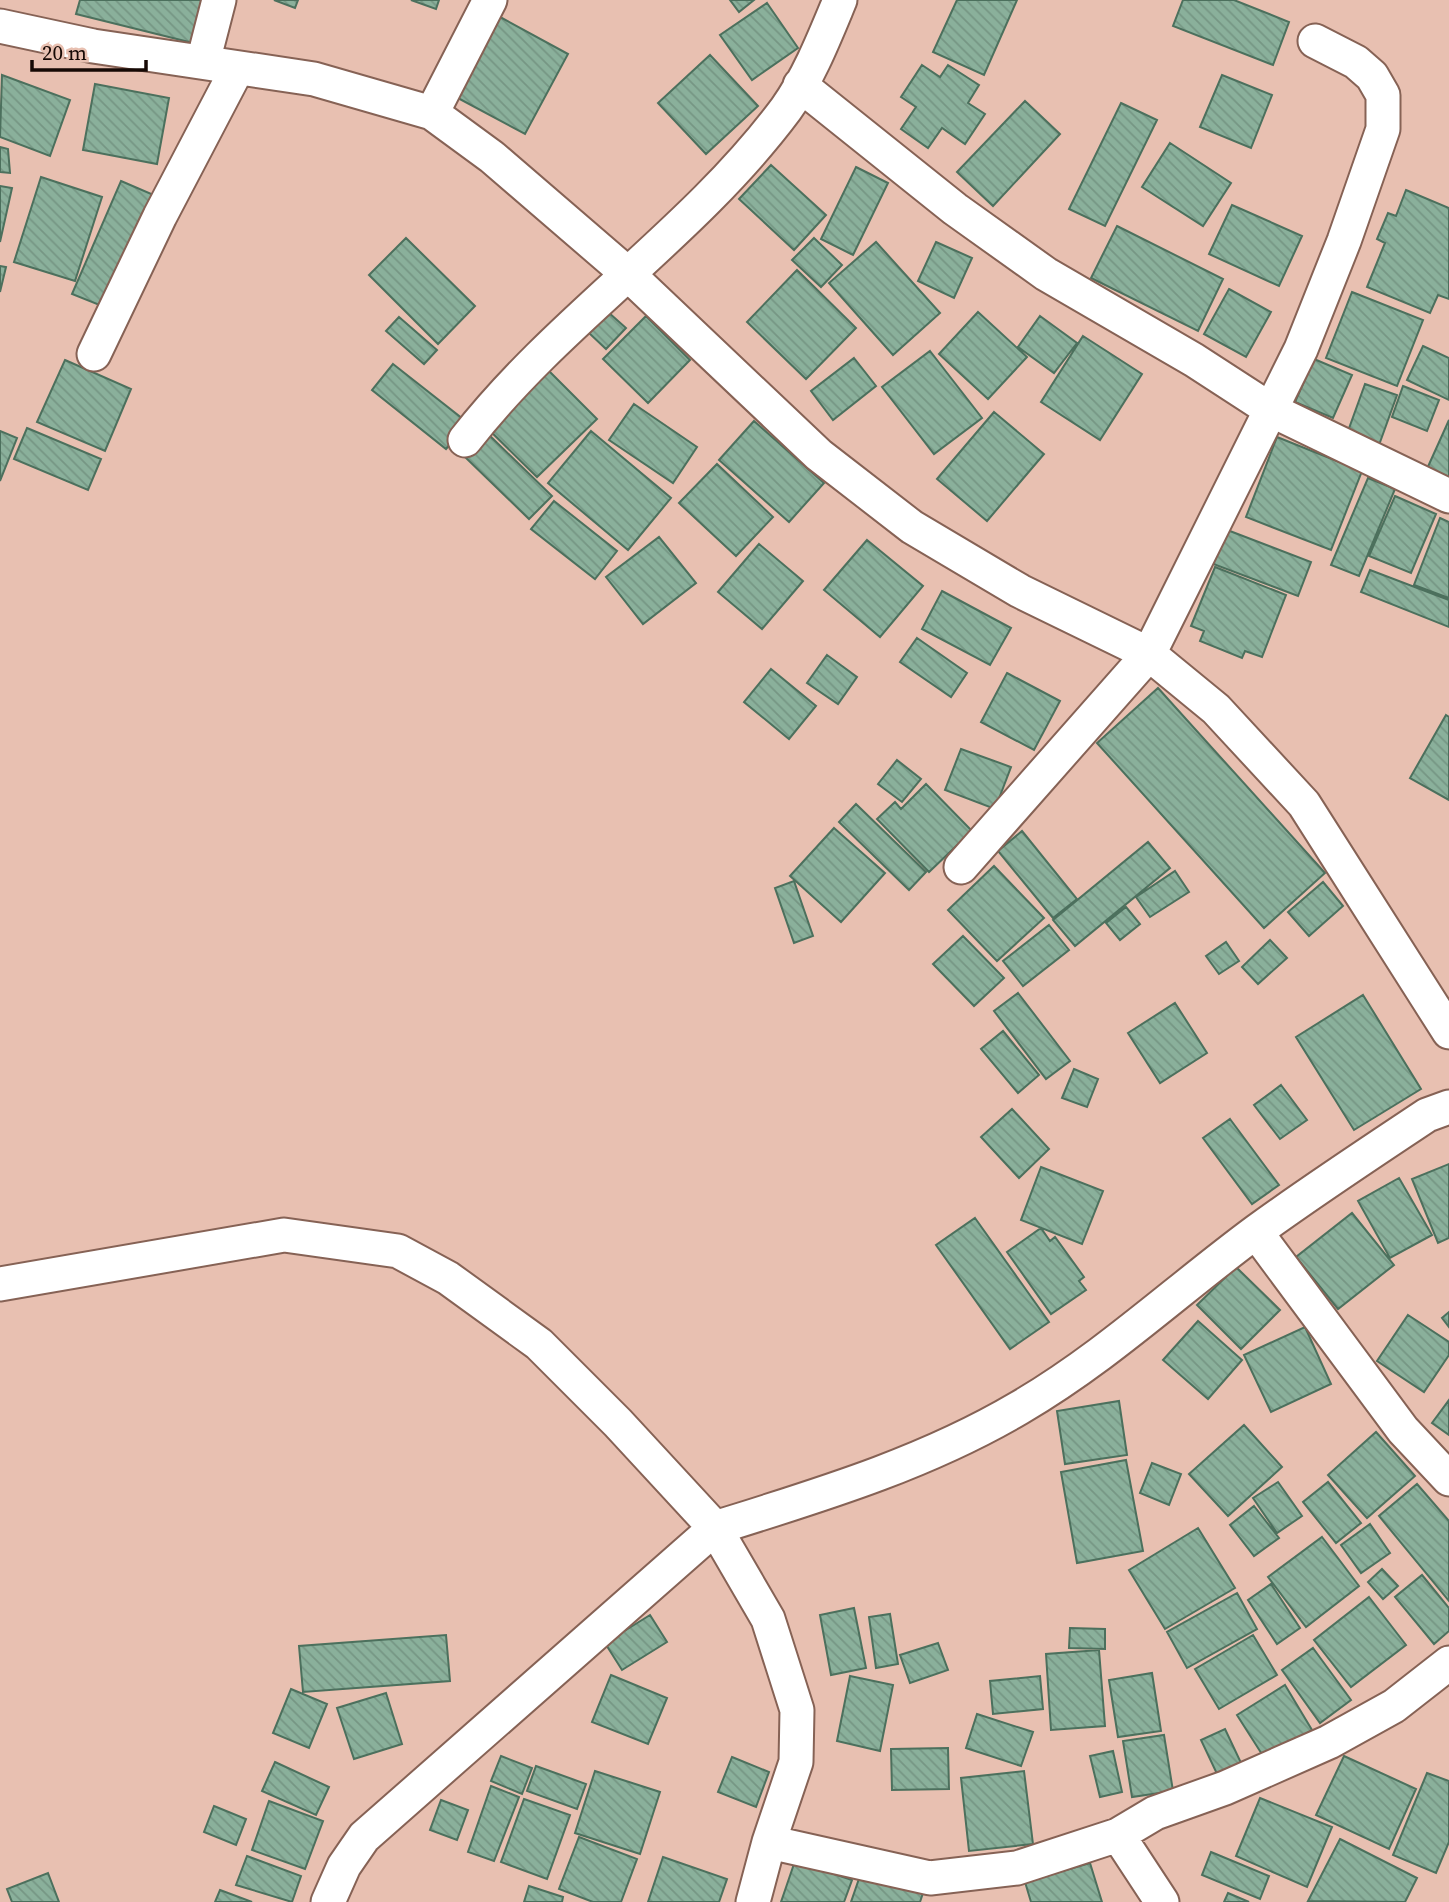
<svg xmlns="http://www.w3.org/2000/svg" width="1449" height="1902" font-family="'Source Serif 4',serif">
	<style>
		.building { fill: url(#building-back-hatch); stroke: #4c705d; stroke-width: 2 }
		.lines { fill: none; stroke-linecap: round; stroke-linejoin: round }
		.street-casing { stroke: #866255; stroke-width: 37 }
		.street { stroke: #fff; stroke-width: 33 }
	</style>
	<defs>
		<pattern id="building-back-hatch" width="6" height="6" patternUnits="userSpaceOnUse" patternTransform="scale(1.75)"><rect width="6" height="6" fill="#8ab09b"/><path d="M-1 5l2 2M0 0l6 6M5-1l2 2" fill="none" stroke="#769684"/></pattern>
	</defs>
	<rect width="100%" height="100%" fill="#e8c0b1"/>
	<path class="building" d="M80,0H203L193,43L76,14Z
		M274,0H298L295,8Z
		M411,0H439L436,9Z
		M730,0H754L739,12Z
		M957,0H1017L984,75L933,52Z
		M1183,0H1234L1289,22L1273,65L1173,26Z
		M767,3L798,48L752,80L720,35Z
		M500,17L568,54L525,134L456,97Z
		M710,55L758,106L706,154L658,103Z
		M922,65L940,77L948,65L979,85L968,103L985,114L965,144L942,128L928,148L901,129L916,107L901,97Z
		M2,75L70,100L50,156L0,137Z
		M1222,75L1272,95L1251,148L1200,127Z
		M95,84L169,98L157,164L83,150Z
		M1025,101L1060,134L993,206L957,172Z
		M1121,103L1157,120L1105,226L1069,209Z
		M1170,143L1231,183L1203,226L1142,187Z
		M0,147L8,149L10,173L0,172Z
		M771,165L826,215L794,250L739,199Z
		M856,167L888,183L853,255L821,239Z
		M41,177L102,197L75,281L14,262Z
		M121,181L156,196L107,308L72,294Z
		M0,186L12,188L0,242Z
		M1406,190L1449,208V299L1438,295L1430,313L1367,287L1385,243L1377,239L1388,213L1396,216Z
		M1232,205L1302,236L1279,286L1209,254Z
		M1117,226L1223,279L1198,331L1091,278Z
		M406,238L475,306L438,344L369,275Z
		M814,238L842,265L821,287L792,260Z
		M876,242L940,313L893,355L829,283Z
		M936,242L972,258L954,298L918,281Z
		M0,266L6,267L0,292Z
		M797,270L856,328L806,379L747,322Z
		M1229,289L1271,312L1246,357L1204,334Z
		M1352,292L1423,320L1397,386L1326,358Z
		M608,312L626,328L606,349L589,333Z
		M978,312L1027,357L988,399L939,354Z
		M646,316L690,360L648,403L603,359Z
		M1040,316L1077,343L1054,373L1018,347Z
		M399,317L437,350L424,364L386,331Z
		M1083,336L1142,374L1100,440L1041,402Z
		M1423,346L1449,358V400L1407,380Z
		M930,351L982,418L934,454L882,387Z
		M854,358L876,386L833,420L811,391Z
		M1314,359L1352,375L1333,418L1295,402Z
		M65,360L131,389L105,451L37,422Z
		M393,364L468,423L446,449L372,390Z
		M543,365L597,419L537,477L484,425Z
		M1365,384L1397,395L1379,445L1347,434Z
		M1403,386L1439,400L1427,431L1392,417Z
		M634,404L697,447L673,483L609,440Z
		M994,412L1044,454L987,521L937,479Z
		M1449,420V481L1426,471Z
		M754,421L824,483L789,522L719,460Z
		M27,428L101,459L88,490L14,459Z
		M0,431L17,438L0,481Z
		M591,431L671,498L628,550L548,483Z
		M488,434L552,496L529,519L465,457Z
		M1277,437L1362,471L1331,550L1246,517Z
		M717,464L773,517L736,556L679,503Z
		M1368,478L1395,489L1359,576L1331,565Z
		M1395,496L1436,514L1411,573L1369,556Z
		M554,501L617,551L595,579L531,529Z
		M1440,518L1449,522V598L1414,585Z
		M1222,528L1311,562L1298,596L1208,562Z
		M659,537L696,583L643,624L606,577Z
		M867,540L923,586L880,637L824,590Z
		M759,544L803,581L762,629L718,592Z
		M1215,567L1286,595L1262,657L1245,651L1242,658L1200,641L1204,631L1191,626Z
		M1370,570L1449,600V627L1361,592Z
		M942,591L1011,628L990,665L922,629Z
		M917,638L967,673L951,697L900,662Z
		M827,655L857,677L838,704L807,683Z
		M771,669L816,706L789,739L744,702Z
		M1007,673L1060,701L1034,750L981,722Z
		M1158,688L1325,873L1264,928L1097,743Z
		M1446,715L1449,717V800L1410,778Z
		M961,749L1011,767L995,809L945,790Z
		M897,760L921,779L902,802L878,784Z
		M926,784L972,831L929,872L877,819L895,802L901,809Z
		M856,804L926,872L909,890L839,822Z
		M834,828L885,873L841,922L790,876Z
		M1022,831L1077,899L1053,918L998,851Z
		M1148,842L1170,868L1075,946L1053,920Z
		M994,866L1044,918L997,961L948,910Z
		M1175,871L1189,892L1150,917L1136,897Z
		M794,881L813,936L794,943L775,888Z
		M1323,882L1343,906L1309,936L1288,912Z
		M1126,907L1140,924L1120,940L1106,923Z
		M1049,925L1069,950L1023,986L1003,961Z
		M963,936L1004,978L974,1006L933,964Z
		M1270,940L1287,958L1258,984L1242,967Z
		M1226,942L1239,961L1219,974L1206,956Z
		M1018,993L1070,1061L1046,1079L994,1011Z
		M1363,995L1421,1089L1354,1130L1296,1037Z
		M1175,1003L1207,1053L1160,1083L1128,1033Z
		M1003,1031L1039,1075L1018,1093L981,1049Z
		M1074,1069L1098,1079L1087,1107L1062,1098Z
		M1281,1085L1307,1120L1280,1139L1254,1105Z
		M1012,1109L1049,1149L1019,1178L981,1137Z
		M1230,1119L1279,1185L1252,1204L1203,1138Z
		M1449,1164V1238L1438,1243L1412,1179Z
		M1041,1167L1103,1191L1082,1244L1021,1220Z
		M1399,1178L1432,1235L1390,1258L1358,1201Z
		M1352,1213L1394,1265L1338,1309L1296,1257Z
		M975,1218L1049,1322L1010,1349L936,1245Z
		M1041,1228L1050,1241L1055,1237L1084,1277L1079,1281L1086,1290L1051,1314L1007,1252Z
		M1236,1267L1280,1310L1241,1349L1197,1305Z
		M1449,1312V1327L1442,1318Z
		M1408,1315L1449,1342V1355L1424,1392L1377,1361Z
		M1198,1321L1242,1360L1208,1399L1163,1360Z
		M1305,1327L1331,1384L1271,1412L1244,1355Z
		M1449,1400V1435L1432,1423Z
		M1119,1401L1127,1455L1065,1464L1057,1411Z
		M1244,1425L1282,1467L1228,1516L1189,1474Z
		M1376,1432L1415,1476L1367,1518L1328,1475Z
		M1126,1460L1143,1551L1077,1563L1061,1472Z
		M1152,1463L1181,1474L1169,1505L1140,1493Z
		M1278,1482L1302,1516L1277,1533L1253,1498Z
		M1328,1482L1361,1523L1336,1543L1303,1502Z
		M1417,1484L1449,1521V1601L1379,1516Z
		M1254,1506L1279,1538L1254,1556L1230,1525Z
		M1370,1524L1390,1553L1361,1573L1341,1545Z
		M1198,1528L1235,1588L1165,1629L1129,1570Z
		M1322,1537L1359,1586L1306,1627L1268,1577Z
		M1382,1569L1398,1586L1383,1599L1368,1582Z
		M1422,1575L1449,1608V1631L1434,1644L1395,1597Z
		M1271,1584L1300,1628L1277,1644L1248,1600Z
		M1237,1593L1257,1629L1187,1668L1167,1632Z
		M1369,1597L1406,1645L1351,1687L1314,1640Z
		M854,1608L866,1668L831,1675L820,1615Z
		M890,1614L898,1664L876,1668L869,1617Z
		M650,1615L667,1642L622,1670L605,1643Z
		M1070,1628L1105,1629V1649L1069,1648Z
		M446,1635L450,1681L303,1692L299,1646Z
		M1253,1635L1277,1675L1219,1709L1195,1669Z
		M938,1643L948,1670L910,1683L900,1655Z
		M1313,1648L1351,1700L1320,1723L1282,1670Z
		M1099,1650L1105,1726L1051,1730L1046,1654Z
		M1152,1673L1161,1731L1118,1737L1109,1680Z
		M611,1675L667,1698L648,1744L592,1722Z
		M850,1676L893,1685L880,1751L837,1741Z
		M1040,1676L1043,1709L993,1714L990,1681Z
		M1285,1685L1312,1730L1265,1759L1237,1715Z
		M291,1689L327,1704L309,1748L273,1733Z
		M386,1693L402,1744L354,1759L337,1708Z
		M977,1714L1033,1732L1021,1766L966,1748Z
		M1225,1729L1242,1765L1218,1776L1201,1740Z
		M1164,1735L1173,1791L1132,1797L1123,1741Z
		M948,1748L949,1789L892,1790L891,1749Z
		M1113,1751L1122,1792L1100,1797L1090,1756Z
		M501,1756L532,1768L522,1794L491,1781Z
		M1344,1756L1416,1789L1389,1849L1316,1815Z
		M732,1757L769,1772L756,1807L718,1792Z
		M275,1762L329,1787L316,1815L262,1791Z
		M536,1766L586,1784L577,1809L527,1791Z
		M595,1771L660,1792L640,1854L575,1833Z
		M1024,1771L1033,1844L969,1851L961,1778Z
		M1427,1773L1449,1781V1842L1436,1873L1393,1855Z
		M491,1786L519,1797L494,1861L468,1852Z
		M1260,1798L1332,1827L1307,1887L1236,1856Z
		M524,1799L570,1815L547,1879L501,1862Z
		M441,1800L468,1810L457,1840L430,1830Z
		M269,1801L323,1821L305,1869L252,1850Z
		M214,1806L246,1819L236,1845L204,1832Z
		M579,1837L637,1859L621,1902H593L559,1889Z
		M1340,1839L1417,1878L1405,1902L1308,1901Z
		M1211,1852L1269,1876L1260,1899L1202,1875Z
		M247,1856L301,1876L292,1902L236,1885Z
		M663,1857L727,1879L719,1902H648Z
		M795,1861L852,1880L844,1902H781Z
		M1090,1863L1102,1902H1031L1025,1882Z
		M862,1870L924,1890L920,1902H851Z
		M48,1873L59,1902H12L7,1889Z
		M529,1886L563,1897L562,1902H524Z
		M220,1890L252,1902H215Z
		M1228,1893L1249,1902H1224Z"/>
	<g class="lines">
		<g class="street-casing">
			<path id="street" d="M0,26L93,46L314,79L432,113L492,157L629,275L819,455L912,527L1020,591L1149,654L1216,709L1304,804L1449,1032
				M203,62L219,0
				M800,85L955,209L1046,274L1194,360L1271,410L1449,496
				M432,113L490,0
				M94,354L160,216L237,69
				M465,440C560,318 693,234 786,109C809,77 825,36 840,0
				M961,867L1149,654L1301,349L1344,241L1383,129V95L1372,76L1356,62L1315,41
				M1256,1232L1403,1430L1449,1479
				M0,1284L284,1235L398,1251L448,1278L539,1344L618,1423L715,1528C820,1495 924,1464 1019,1408C1105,1358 1177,1290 1257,1231C1312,1191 1370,1153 1427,1115L1449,1107
				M1118,1835L1162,1902
				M769,1842L930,1878L1017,1868L1118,1835L1155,1813L1225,1788L1329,1742L1394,1706L1449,1663
				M328,1902L344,1866L364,1837L715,1528L768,1619L797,1710L796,1762L769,1842L753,1902"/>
		</g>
		<use href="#street" class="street"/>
	</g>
	<path d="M32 60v10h114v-10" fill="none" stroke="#160905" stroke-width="3.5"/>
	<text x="42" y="60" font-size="21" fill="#160905" stroke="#e8c0b1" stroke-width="5" paint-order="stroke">20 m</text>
</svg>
